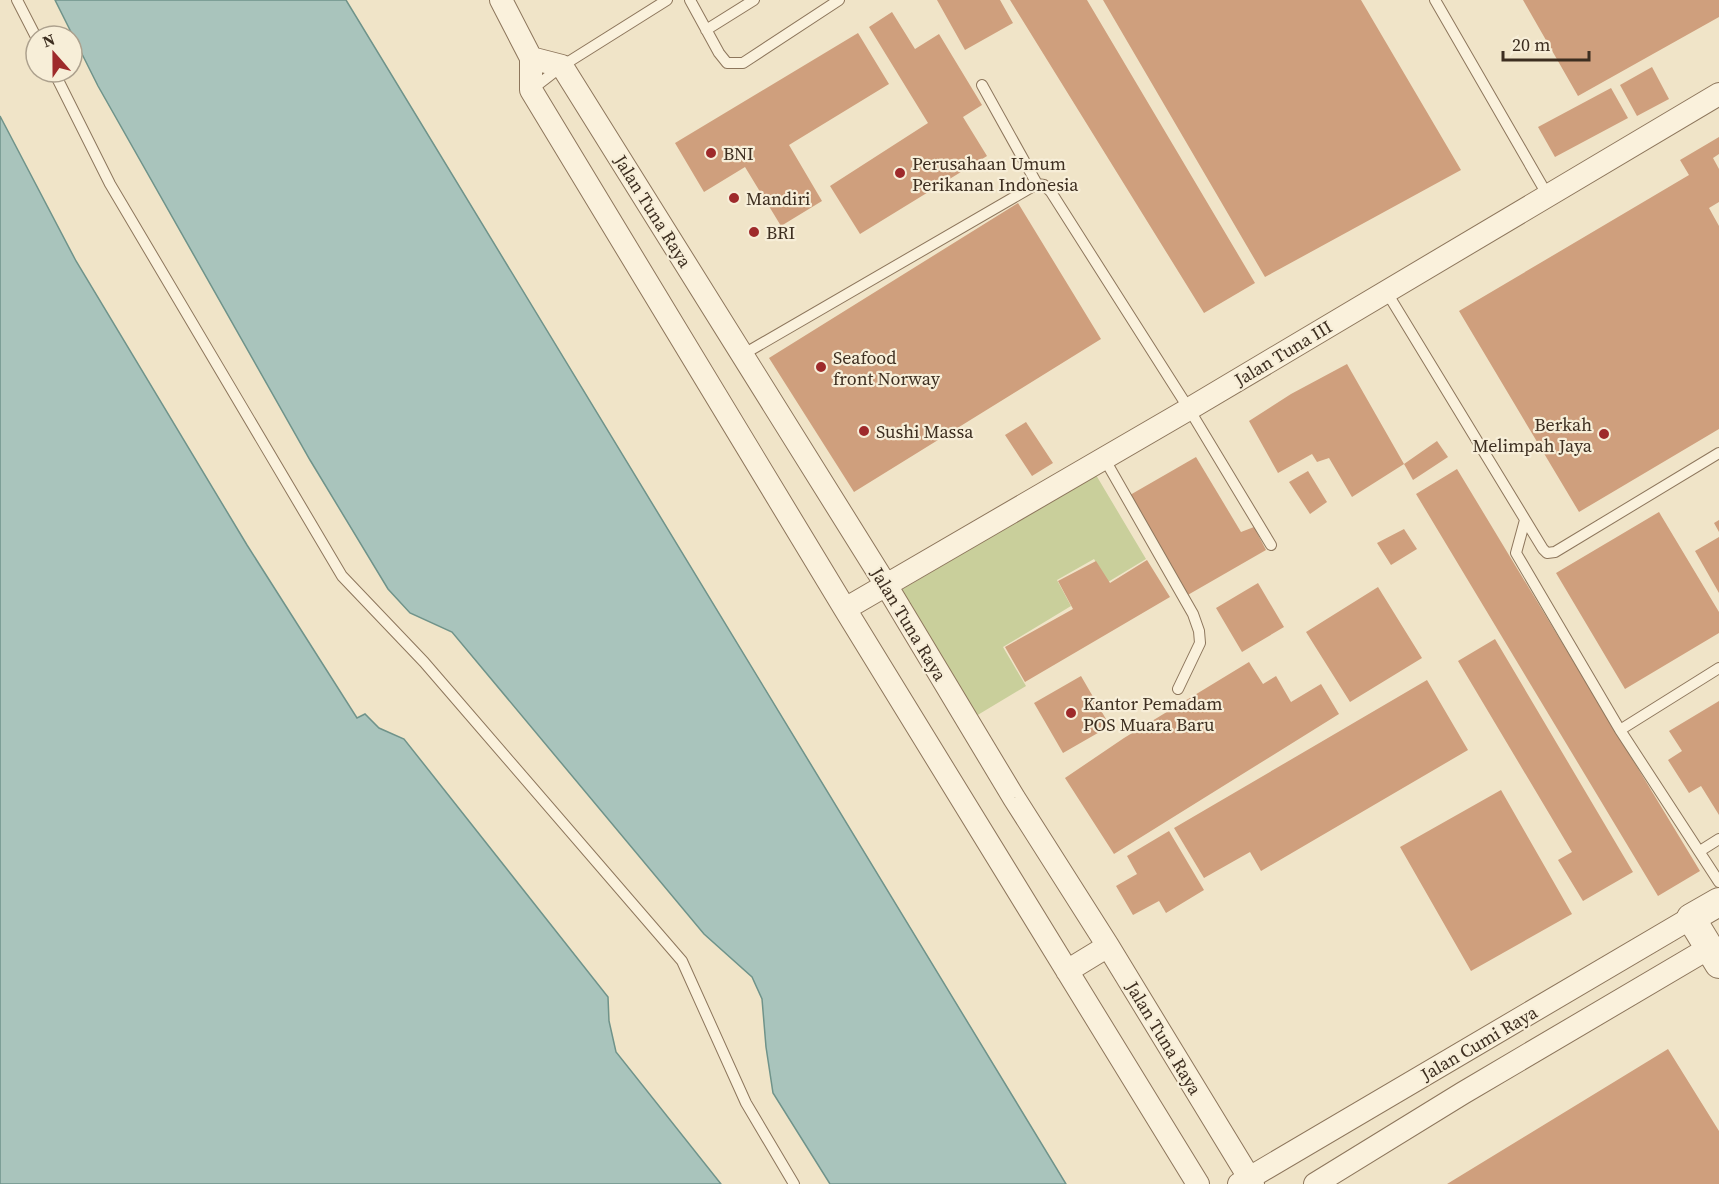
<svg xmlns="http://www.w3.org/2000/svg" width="1719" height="1184" font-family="'Source Serif 4',serif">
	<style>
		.green { fill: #c9cf9b }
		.water { fill: #a9c4bc; stroke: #6f938a; stroke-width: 1.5 }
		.building { fill: #cf9f7d }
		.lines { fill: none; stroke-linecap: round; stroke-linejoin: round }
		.service-casing { stroke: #8d765c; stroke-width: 12 }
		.minor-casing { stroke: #8d765c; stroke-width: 24 }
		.tertiary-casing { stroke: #8d765c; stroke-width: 30 }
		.service { stroke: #faf1dc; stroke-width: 10 }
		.minor { stroke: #faf1dc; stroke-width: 22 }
		.tertiary { stroke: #faf1dc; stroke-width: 28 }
		.poi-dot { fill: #9e2a2b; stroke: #f7eed8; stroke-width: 2 }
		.labels { text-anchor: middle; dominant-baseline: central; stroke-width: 4.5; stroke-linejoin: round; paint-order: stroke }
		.poi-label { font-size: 18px; fill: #3d2e20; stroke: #f7eed8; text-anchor: start }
		.street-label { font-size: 18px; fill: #3d2e20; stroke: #f7eed8 }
	</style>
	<rect width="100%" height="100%" fill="#f0e4c8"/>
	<path class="green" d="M1096,475L1146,559L1108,582L1094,559L1057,580L1071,606L1003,647L1026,686L971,719L896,593Z"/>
	<path class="water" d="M55,0H346L1066,1184H830L773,1093L766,1047L762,999L752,977L704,934L452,632L410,613L388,589L310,460L98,86Z
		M0,116L76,261L247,545L357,718L365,714L379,728L404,739L608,997L609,1021L616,1052L721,1184H0Z"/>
	<path class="building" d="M937,0H1000L1013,23L965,50Z
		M1010,0H1087L1255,283L1204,313Z
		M1103,0H1361L1461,170L1265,277Z
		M1523,0H1719V17L1578,96Z
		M892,12L915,49L939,34L982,105L963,117L987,156L860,234L830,186L928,123L869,27Z
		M858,33L889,84L789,145L822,201L781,226L745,167L704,192L675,143Z
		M1652,67L1669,99L1637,116L1620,85Z
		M1611,88L1628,118L1555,157L1538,127Z
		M1719,137V154L1713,158L1719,169V202L1709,208L1719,226V429L1579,512L1459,311L1689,175L1680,160Z
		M1018,203L1101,339L854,492L769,358Z
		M1347,364L1404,464L1352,497L1329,458L1317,462L1312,454L1278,473L1249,421L1291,394Z
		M1026,422L1053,463L1032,476L1005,435Z
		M1437,441L1448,457L1413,480L1404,464Z
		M1196,457L1241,532L1254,527L1266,550L1186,596L1130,495Z
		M1457,469L1700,871L1658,896L1416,494Z
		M1308,471L1327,502L1310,514L1289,482Z
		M1659,512L1719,612V633L1625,689L1556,573Z
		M1719,520V532L1714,523Z
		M1404,529L1417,549L1391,565L1377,543Z
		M1719,537V593L1695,551Z
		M1147,560L1170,597L1025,682L1005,647L1073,609L1058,581L1096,561L1110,583Z
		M1258,583L1284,627L1242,652L1216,608Z
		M1378,587L1422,658L1350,702L1306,632Z
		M1495,639L1633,872L1583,901L1558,860L1572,852L1458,661Z
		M1249,662L1263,684L1276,676L1291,702L1321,684L1339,714L1114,854L1065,778L1124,738Z
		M1081,676L1110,726L1063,753L1034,703Z
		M1427,680L1468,750L1261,871L1250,852L1204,878L1174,828Z
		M1719,701V815L1701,786L1689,793L1668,760L1682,751L1669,731Z
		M1501,790L1572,914L1471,971L1400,847Z
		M1169,831L1204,890L1166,913L1159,901L1133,915L1116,886L1137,874L1127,856Z
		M1668,1049L1719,1131V1184H1447Z"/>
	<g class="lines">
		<g class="service-casing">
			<path id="service" d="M17,0L36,37
				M690,0L719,53L727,63H743L839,0
				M1435,0L1548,196
				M706,30L754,0
				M54,72L110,184L342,576L424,662L682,961L746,1103L794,1184
				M982,85L1037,184
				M531,90L562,66L667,0
				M1386,291L1543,549L1547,553L1555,552L1719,453
				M742,355L1037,184L1044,185L1051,192L1189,409L1271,545
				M1104,458L1193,614L1199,631L1200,643L1178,689
				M1525,520L1516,553L1620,730L1719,882
				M1620,730L1719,668
				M1700,851L1719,839"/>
		</g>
		<g class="minor-casing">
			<path id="minor" d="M501,0L531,58V90L845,609L1198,1184
				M531,58L562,66L886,585L1014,798L1108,946L1253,1184
				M845,609L1189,409L1719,94
				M1067,971L1108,946
				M1239,1184L1691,918
				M1315,1184L1463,1093L1709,948"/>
		</g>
		<g class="tertiary-casing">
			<path id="tertiary" d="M1719,902L1691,918L1719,964"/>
		</g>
		<use href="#service" class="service"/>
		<use href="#minor" class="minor"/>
		<use href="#tertiary" class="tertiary"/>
	</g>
	<g class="poi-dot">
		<circle cx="711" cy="153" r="6"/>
		<circle cx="900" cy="173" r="6"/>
		<circle cx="734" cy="198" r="6"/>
		<circle cx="754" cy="232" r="6"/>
		<circle cx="821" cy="367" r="6"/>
		<circle cx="864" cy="431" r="6"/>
		<circle cx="1604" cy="434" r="6"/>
		<circle cx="1071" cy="713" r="6"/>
	</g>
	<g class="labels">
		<g class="poi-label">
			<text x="723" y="153">BNI</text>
			<text x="912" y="163">Perusahaan Umum<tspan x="912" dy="21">Perikanan Indonesia</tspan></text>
			<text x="746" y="198">Mandiri</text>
			<text x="766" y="232">BRI</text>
			<text x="833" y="357">Seafood<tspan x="833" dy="21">front Norway</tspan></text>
			<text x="1592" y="424" text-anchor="end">Berkah<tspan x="1592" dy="21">Melimpah Jaya</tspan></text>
			<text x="876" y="431">Sushi Massa</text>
			<text x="1083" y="703">Kantor Pemadam<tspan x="1083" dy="21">POS Muara Baru</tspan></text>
		</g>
		<g class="street-label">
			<text transform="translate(653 211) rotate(58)">Jalan Tuna Raya</text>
			<text transform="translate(1283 353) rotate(-31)">Jalan Tuna III</text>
			<text transform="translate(909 624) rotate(59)">Jalan Tuna Raya</text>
			<text transform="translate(1164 1038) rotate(59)">Jalan Tuna Raya</text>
			<text transform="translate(1479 1043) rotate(-30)">Jalan Cumi Raya</text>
		</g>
	</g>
	<g transform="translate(54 54) rotate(339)"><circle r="28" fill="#f7eed8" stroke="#ada18e" stroke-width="1.5"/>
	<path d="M0-4.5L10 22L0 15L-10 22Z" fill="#9e2a2b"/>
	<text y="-9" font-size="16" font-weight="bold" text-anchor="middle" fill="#3d2e20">N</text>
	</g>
	<path d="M1503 51v9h86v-9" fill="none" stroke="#3d2e20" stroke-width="3"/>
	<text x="1512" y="51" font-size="18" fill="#3d2e20" stroke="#f7eed8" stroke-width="4.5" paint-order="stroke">20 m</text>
</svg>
